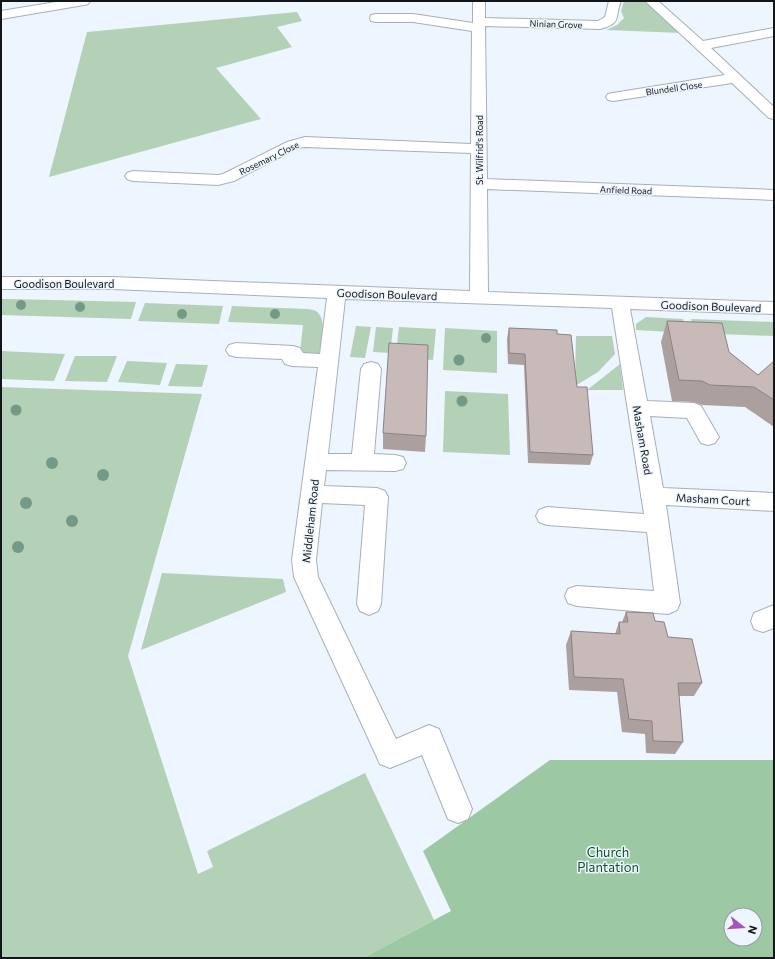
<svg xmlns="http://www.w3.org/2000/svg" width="775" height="959" font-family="Commissioner,sans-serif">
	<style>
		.green { fill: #b3d1b7 }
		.forest { fill: #9dc8a4; fill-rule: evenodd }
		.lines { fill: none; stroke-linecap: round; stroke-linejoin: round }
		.minor-casing { stroke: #a8afb8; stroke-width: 2 }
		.minor { fill: #fff; fill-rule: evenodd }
		.tree { fill: #729a87 }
		.wall { fill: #aca09f }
		.building { fill: #c8bab9; stroke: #8c8282 }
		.labels { text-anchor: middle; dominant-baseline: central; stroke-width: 3; stroke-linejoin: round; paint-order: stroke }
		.far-street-label { font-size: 9px; fill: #131519; stroke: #edf5ff }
		.street-label { font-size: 11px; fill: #131519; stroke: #edf5ff }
		.near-park-label { font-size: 13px; fill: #0e5024; stroke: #edf5ff }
	</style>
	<rect width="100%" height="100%" fill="#edf5ff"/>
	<path class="green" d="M624,1L645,2L682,33L606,30L617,25L624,18L621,11Z
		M297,12L302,21L277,27L292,47L216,68L261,119L49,177L87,32Z
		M1,299H10L136,302L131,319L1,315Z
		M145,303L223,306L219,324L138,321Z
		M232,306L307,309C310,309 314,310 316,311C328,320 321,342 319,354L307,355L300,352L303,325L228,322Z
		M646,317L683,319L687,333L636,330V324Z
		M691,319L774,322V336L694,333Z
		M356,326L371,327L365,358L350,357Z
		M376,327L393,328L390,353L373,352Z
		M399,327L436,329L433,360L403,358L396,353Z
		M445,328L497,331V373L443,370Z
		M576,336H612L615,354L598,372L575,386Z
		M1,351L65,354L54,381L1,379Z
		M75,356H117L107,382L65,381Z
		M127,361L167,363L160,385L118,382Z
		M176,364L208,365L202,387L168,386Z
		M620,364L623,390H587Z
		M1,387L202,394L128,656L198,874L213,867L207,851L365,773L434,920L363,958H1Z
		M445,391L508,394L510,455L443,452Z
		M162,573L283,579L286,592L141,650Z"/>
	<path class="forest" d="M550,760H774V958H363L451,911L423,851ZM731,915H755V939H731Z"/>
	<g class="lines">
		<g class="minor-casing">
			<path id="minor" d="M62,1H90L88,4L84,5L1,19V11Z
				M473,1H485V18L598,21L605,17L609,1H621C614,17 623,23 600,29L485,26L487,179L774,190V200L487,189L488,292L774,302V314L630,309L647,401L694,403L701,406L719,437L715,443L708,445L701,443L687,418L650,416L663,488L774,493V511L666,505L680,603L677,610L668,614L577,606L568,603L565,596L568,589L577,586L654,591L647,532L547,525L539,522L536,516L539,510L547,507L644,514L612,308L345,299L328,454H352L361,369L364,364L371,362L378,364L381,369L374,454L395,455L403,457L406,463L403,469L395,471L326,470L324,486L377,488L385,491L388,497L381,604L378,611L369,615L360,611L357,604L365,505L322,503L316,560L318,577L396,739L429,725L439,729L472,809L468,819L458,823L448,819L422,755L390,768L380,764L294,577L292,560L318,367L292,366L285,364L282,359L236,357L229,355L226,350L229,345L236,343L293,346L300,348L303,353L320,354L327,298L112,289H1V277H112L470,291L471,153L305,147L297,148L234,181L218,185L133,181L127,179L125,176L127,173L133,171L218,175L223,174L287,142L305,137L471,144L472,31L413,22H376L371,21L370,18L371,15L376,14H413L473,23Z
				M645,1H658L703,41L774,28V36L711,48L774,107V119L769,118L732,83L613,101L608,100L606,97L608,94L613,93L725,75Z
				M774,605V628L763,632L754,629L751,621L754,613Z"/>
		</g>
		<use href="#minor" class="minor"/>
	</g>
	<g class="tree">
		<circle cx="21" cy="305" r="5"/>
		<circle cx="80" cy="307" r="5"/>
		<circle cx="182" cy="314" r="5"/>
		<circle cx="275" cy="314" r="5"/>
		<circle cx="486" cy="338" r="5"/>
		<circle cx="459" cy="360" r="5.5"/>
		<circle cx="462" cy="401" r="5.5"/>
		<circle cx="16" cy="410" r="5.5"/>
		<circle cx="52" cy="463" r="6"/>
		<circle cx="103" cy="475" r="6"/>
		<circle cx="26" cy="503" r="6"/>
		<circle cx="72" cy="521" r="6"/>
		<circle cx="18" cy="547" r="6"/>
	</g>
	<path class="wall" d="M667,321L729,352L758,375L774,361V427L745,407L702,405L694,402L672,401L661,342Z
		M509,328L557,334L577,387L593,455L590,465L528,463L524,365L508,364L507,339Z
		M383,433L426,436L425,452L383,449Z
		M626,612L655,621L702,683L694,696H679L683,742L675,754L646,753L645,734L622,732L617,692L569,690L566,645L571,631L615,634L619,622H622Z"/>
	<path class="building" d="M667,321L722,323L729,352L758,375L774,361V400L754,387L710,385L702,381L679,380Z
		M509,328L557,330V334L571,335L577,387H587L593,455L530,452L525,354L509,353Z
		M389,343L428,345L426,436L383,433Z
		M626,612L653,613L655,621L664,622L668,637L692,639L702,683H678L683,742L653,741L652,721L629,719L623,679L574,677L571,631L620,634L619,622H628Z"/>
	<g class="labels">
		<g class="far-street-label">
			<text transform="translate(556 24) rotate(2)">Ninian Grove</text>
			<text transform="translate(674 88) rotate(-8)">Blundell Close</text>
			<text transform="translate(479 150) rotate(-90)">St. Wilfrid's Road</text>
			<text transform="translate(269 158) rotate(-26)">Rosemary Close</text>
			<text transform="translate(626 190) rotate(2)">Anfield Road</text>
		</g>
		<g class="street-label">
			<text x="64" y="283">Goodison Boulevard</text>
			<text transform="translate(387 294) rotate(2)">Goodison Boulevard</text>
			<text transform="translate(711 306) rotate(2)">Goodison Boulevard</text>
			<text transform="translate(643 440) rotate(80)">Masham Road</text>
			<text transform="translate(713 499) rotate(3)">Masham Court</text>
			<text transform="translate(310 521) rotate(-84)">Middleham Road</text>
		</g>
		<g class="near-park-label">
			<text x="608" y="852">Church<tspan x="608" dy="15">Plantation</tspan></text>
		</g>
	</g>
	<rect width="775" height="959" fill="none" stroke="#131519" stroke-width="4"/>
	<g transform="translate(743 927) rotate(107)"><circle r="19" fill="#edf5ff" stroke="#969ba3"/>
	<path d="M0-3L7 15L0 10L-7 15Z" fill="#a850bd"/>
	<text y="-6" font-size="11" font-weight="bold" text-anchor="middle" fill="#131519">N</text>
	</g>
</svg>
